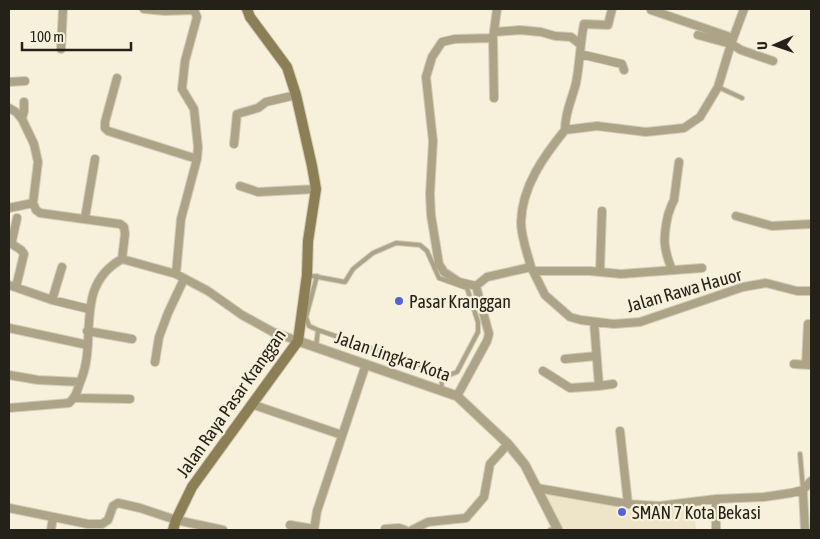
<svg xmlns="http://www.w3.org/2000/svg" width="820" height="539" font-family="'Asap Condensed',sans-serif">
	<style>
		.built { fill: #eee5c8 }
		.lines { fill: none; stroke-linecap: round; stroke-linejoin: round }
		.service-casing { stroke: #d1ccb8; stroke-width: 6 }
		.minor-casing { stroke: #d1ccb8; stroke-width: 10 }
		.tertiary-casing { stroke: #d1ccb8; stroke-width: 11 }
		.secondary-casing { stroke: #d1ccb8; stroke-width: 12 }
		.service { stroke: #ada488; stroke-width: 4 }
		.minor { stroke: #ada488; stroke-width: 8 }
		.tertiary { stroke: #ada488; stroke-width: 9 }
		.secondary { stroke: #8c7f55; stroke-width: 10 }
		.poi-dot { fill: #5362d8; stroke: #f7f1db; stroke-width: 2 }
		.labels { text-anchor: middle; dominant-baseline: central; stroke-width: 4.5; stroke-linejoin: round; paint-order: stroke }
		.street-label { font-size: 18px; fill: #242119; stroke: #f7f1db }
		.poi-label { font-size: 18px; fill: #242119; stroke: #f7f1db; text-anchor: start }
	</style>
	<rect width="100%" height="100%" fill="#f7f1db"/>
	<path class="built" d="M547,492L637,508L670,509L690,504L695,515L696,530H560L542,493Z"/>
	<g class="lines">
		<g class="service-casing">
			<path id="service" d="M718,87L742,98
				M307,275L345,282L353,269L373,253L396,243L420,245L427,251L439,278L467,288L478,322V332L457,372L449,375L318,330L309,326L306,317L317,276
				M316,347L318,330
				M441,390L443,373
				M800,454L803,489
				M550,530L557,528"/>
		</g>
		<g class="minor-casing">
			<path id="minor" d="M144,9L165,11L193,10L195,12L197,17L185,61L182,89L194,109L198,147L197,159L181,219L176,274
				M497,9L493,38L455,39L442,42L432,57L426,77L433,141L430,194L431,215L439,264L444,272L459,282L476,286L487,277L531,267C527,252 521,237 521,222C522,186 544,156 565,130L597,126L646,132L684,128L700,117L718,87L731,44L744,9
				M651,10L733,38
				M495,32L520,30L541,32L555,36L571,37L580,44
				M698,35L731,44L741,50L773,61
				M493,38L494,98
				M61,49L63,9
				M580,54L622,64L624,70
				M117,78L105,122V128L108,131L197,159
				M9,82L25,81
				M9,108L16,112L22,119L34,144L38,162L33,203L36,210L40,213L120,224L124,227L125,234L122,259
				M22,119L24,111V102
				M565,130C565,111 572,100 576,83C580,63 580,43 584,24L608,25L612,9
				M234,144L237,114L258,108L266,102L296,95
				M240,186L258,192L316,189
				M9,208L33,203
				M736,216L772,226L811,224
				M85,218L95,159
				M531,267L545,295L570,317L581,320L614,324L640,322L743,287L766,283L797,291H811
				M672,270C663,248 663,238 668,215C670,210 671,205 674,200L679,162
				M533,271H590L621,274L702,268
				M600,271L602,211
				M9,285L52,300L89,309
				M16,287L24,254L21,250L12,244V241L17,218
				M52,300L62,267
				M9,328L88,345
				M87,331L132,339
				M565,359L596,356
				M155,362L159,337L168,313L184,279
				M794,364L809,365
				M806,364L808,324
				M543,371L570,388L599,386L594,322
				M9,375L38,380L80,382
				M599,386L613,384
				M457,396L487,341L489,334L476,286
				M76,398L130,399
				M251,404L342,435
				M9,408L69,403C77,396 77,390 81,380C98,339 73,286 122,259L176,274L208,291L242,315L273,332L298,341
				M620,431L628,504
				M537,488L628,504L659,506L716,499L764,497L791,493L803,490L811,481
				M803,490L805,530
				M716,499V530
				M9,508L88,524H102L108,520L113,506L118,503L140,508L176,520L223,530
				M290,525L314,529
				M385,529L399,528L405,530
				M51,530L53,517
				M314,530L317,511L366,364
				M412,530L428,522L466,518L484,497L490,464L508,444"/>
		</g>
		<g class="tertiary-casing">
			<path id="tertiary" d="M298,341L457,396L508,444L525,465L558,530"/>
		</g>
		<g class="secondary-casing">
			<path id="secondary" d="M173,530L176,520L192,487L298,341L307,275L308,241L316,189L312,166L296,95L287,67L250,17L247,9"/>
		</g>
		<use href="#service" class="service"/>
		<use href="#minor" class="minor"/>
		<use href="#tertiary" class="tertiary"/>
		<use href="#secondary" class="secondary"/>
	</g>
	<g class="poi-dot">
		<circle cx="399" cy="301" r="5"/>
		<circle cx="622" cy="512" r="5"/>
	</g>
	<g class="labels">
		<g class="street-label">
			<text transform="translate(684 290) rotate(-16)">Jalan Rawa Hauor</text>
			<text transform="translate(393 356) rotate(19)">Jalan Lingkar Kota</text>
			<text transform="translate(231 403) rotate(-55)">Jalan Raya Pasar Kranggan</text>
		</g>
		<g class="poi-label">
			<text x="409" y="301">Pasar Kranggan</text>
			<text x="632" y="512">SMAN 7 Kota Bekasi</text>
		</g>
	</g>
	<rect width="820" height="539" fill="none" stroke="#242119" stroke-width="20"/>
	<g transform="translate(775 45) rotate(268)" stroke="#f7f1db" stroke-width="4" paint-order="stroke">
	<path d="M0-4L9 19L0 12L-9 19Z" fill="#242119"/>
	<text y="-8" font-size="14" font-weight="bold" text-anchor="middle" fill="#242119">U</text>
	</g>
	<path d="M22 42v8h109v-8" fill="none" stroke="#242119" stroke-width="2.5"/>
	<text x="30" y="42" font-size="15" fill="#242119" stroke="#f7f1db" stroke-width="4" paint-order="stroke">100 m</text>
</svg>
